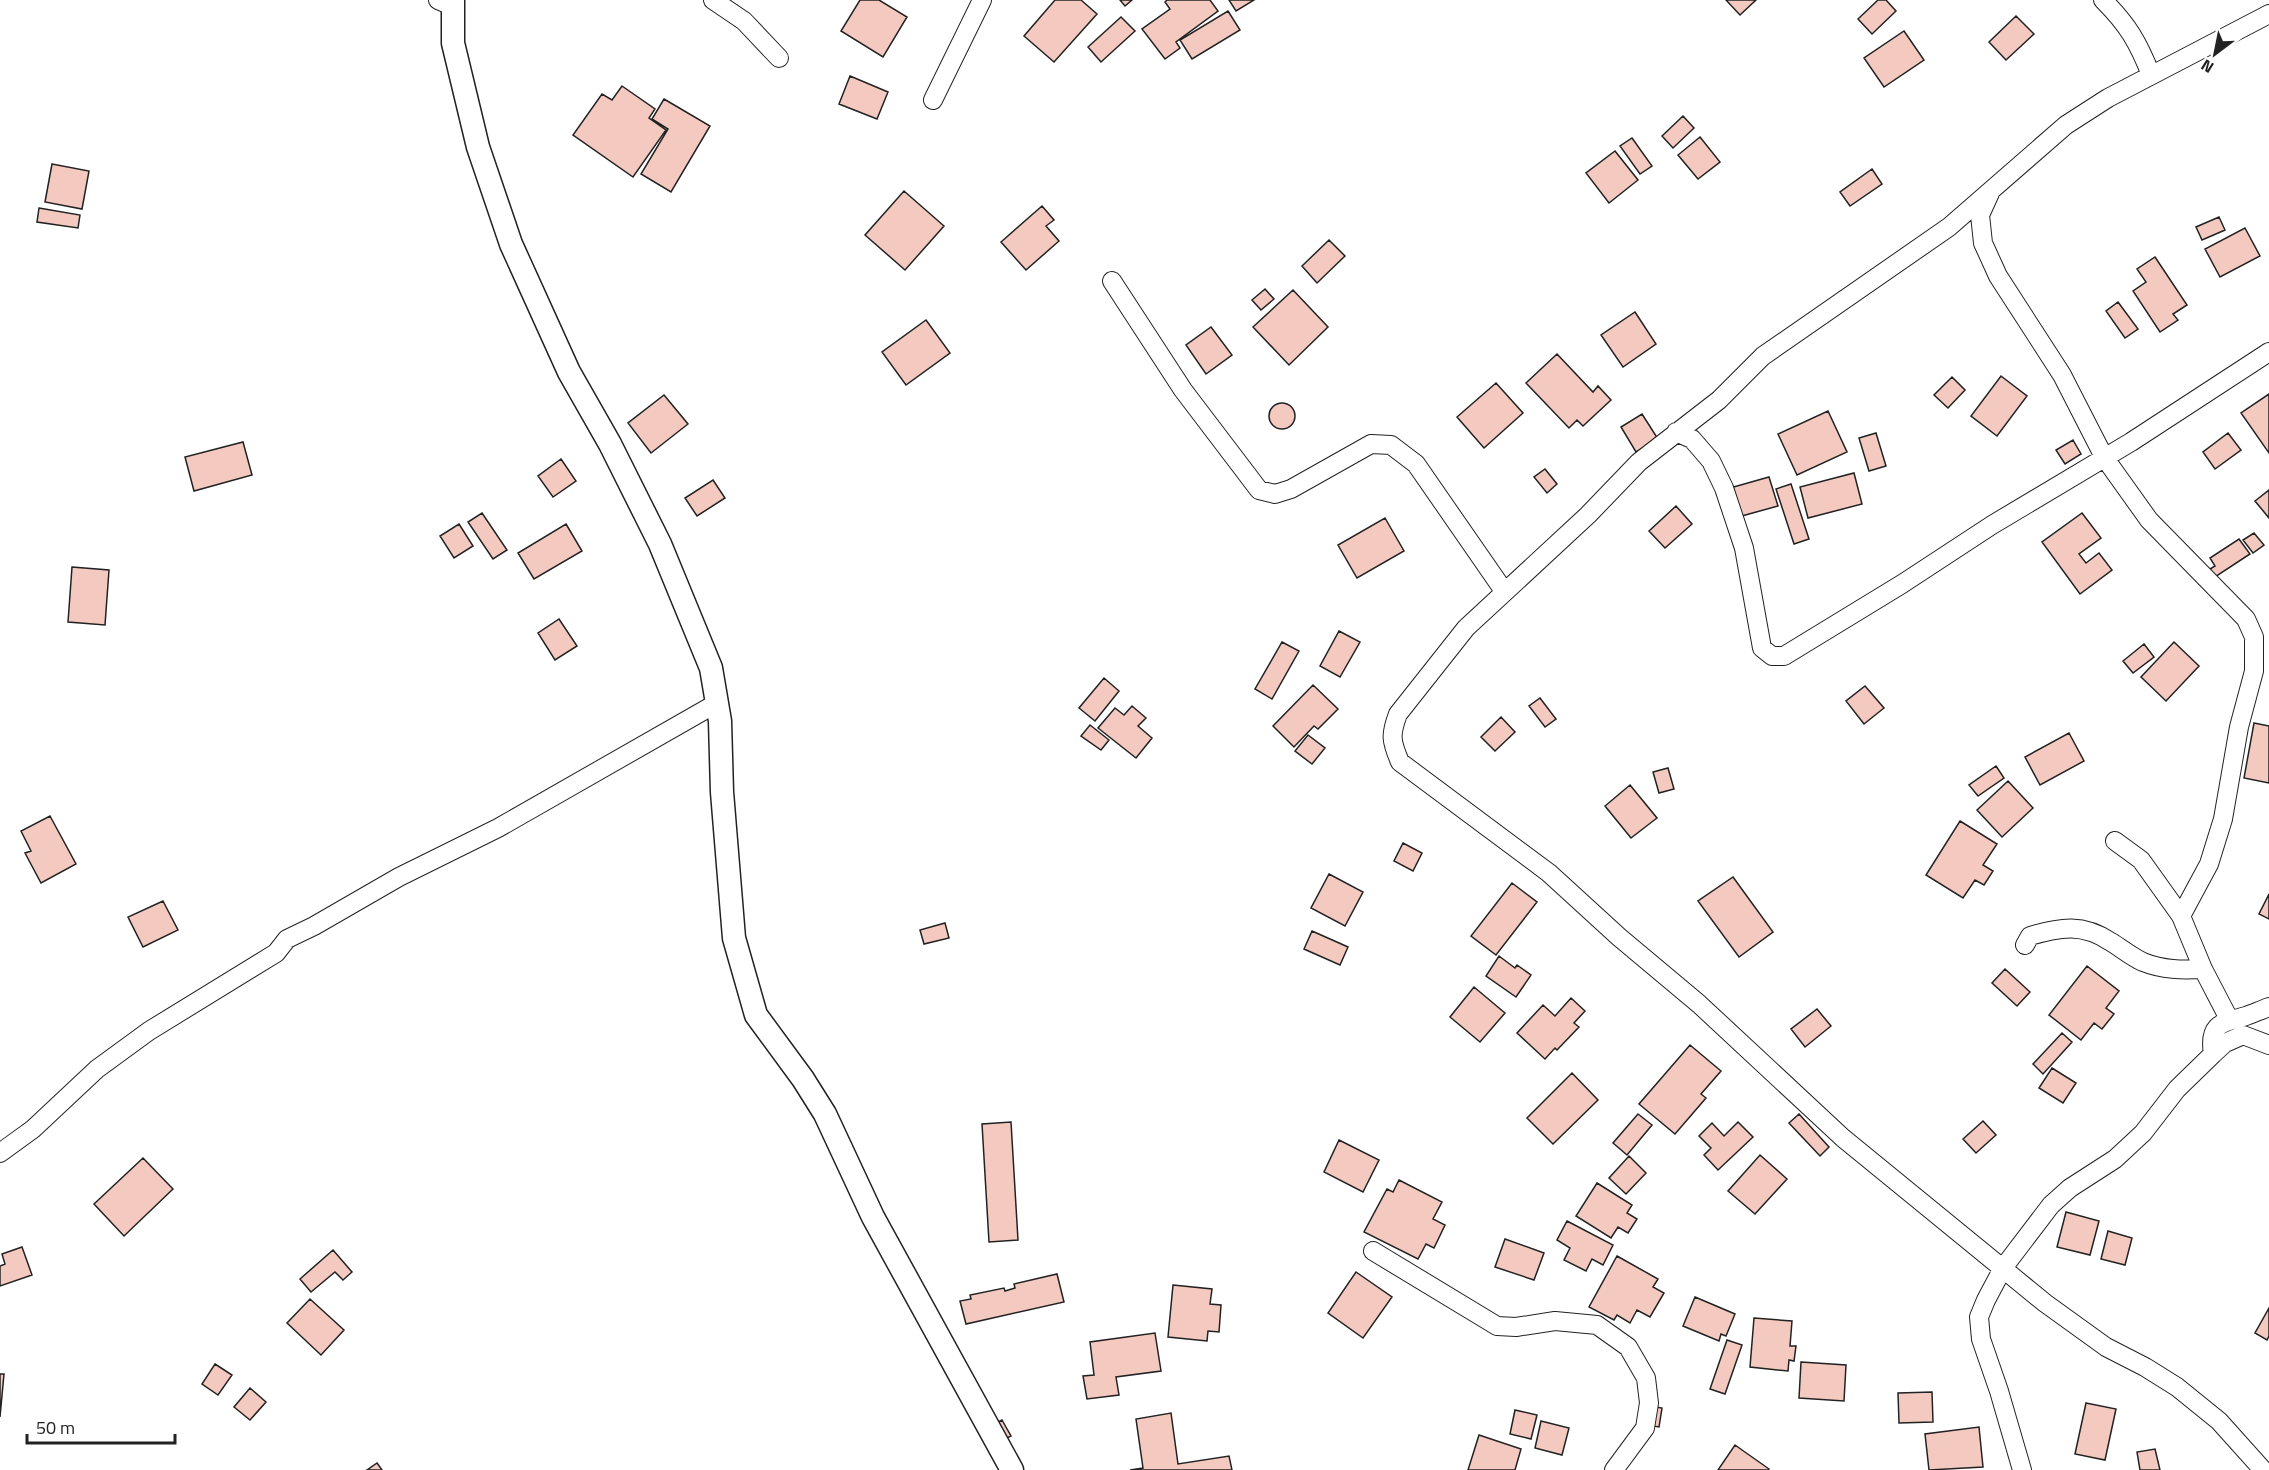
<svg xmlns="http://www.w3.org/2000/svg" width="2269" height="1470" font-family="'Titillium Web',sans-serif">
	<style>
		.building { fill: #f3c9c0; stroke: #222; stroke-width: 1.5 }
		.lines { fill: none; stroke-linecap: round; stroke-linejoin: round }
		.minor-casing { stroke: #222; stroke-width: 20 }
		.tertiary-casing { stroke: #222; stroke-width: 25 }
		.minor { stroke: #fff; stroke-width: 18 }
		.tertiary { stroke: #fff; stroke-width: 22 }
	</style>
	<rect width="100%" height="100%" fill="#fff"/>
	<path class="building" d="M860,0H879L907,17L883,57L841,31Z
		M1055,0H1081L1097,14L1054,62L1024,36Z
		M1120,0H1132L1125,6Z
		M1167,0H1210L1218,11L1176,42L1180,48L1165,59L1142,29L1170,9L1165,2Z
		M1229,0H1254L1236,11Z
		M1726,0H1756L1740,15Z
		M1878,0H1886L1896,11L1872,34L1858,19Z
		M1228,11L1240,30L1192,59L1180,40Z
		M2016,16L2034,34L2006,60L1989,42Z
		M1121,17L1135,31L1101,62L1088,47Z
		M1904,31L1924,60L1884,87L1864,58Z
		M850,76L888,92L877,119L839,104Z
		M622,86L655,109L649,118L666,130L633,177L573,135L602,94L612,100Z
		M664,99L710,126L671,192L641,174L668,129L652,119Z
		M1683,116L1694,128L1673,148L1662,136Z
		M1700,137L1720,162L1698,179L1678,155Z
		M1632,138L1652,166L1640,174L1620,146Z
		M1615,151L1638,180L1609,203L1586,173Z
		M52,164L89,171L82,209L45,202Z
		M1872,169L1882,184L1850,206L1840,192Z
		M904,191L944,226L905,270L865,235Z
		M1042,206L1054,220L1046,226L1059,241L1026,270L1001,242Z
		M39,208L80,215L78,228L37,222Z
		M2219,217L2225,230L2202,240L2196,227Z
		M2245,228L2260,256L2220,277L2205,249Z
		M1329,240L1345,256L1317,283L1302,266Z
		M2155,257L2187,305L2173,314L2178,320L2160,332L2133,291L2146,282L2137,269Z
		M1265,289L1274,299L1261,310L1252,300Z
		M1293,290L1328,327L1289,365L1253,327Z
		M2118,302L2138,329L2125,338L2106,311Z
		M1635,312L1656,344L1623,367L1601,335Z
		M926,320L950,353L906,385L882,352Z
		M1211,327L1232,355L1206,374L1186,345Z
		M1557,354L1593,392L1598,386L1611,400L1583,426L1577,420L1569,428L1526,383Z
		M2001,376L2027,396L1997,436L1971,416Z
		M1952,377L1965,390L1948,408L1934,395Z
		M1496,383L1523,413L1484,448L1457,417Z
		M2269,394V453L2241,413Z
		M664,395L688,424L651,453L628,423Z
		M1269 416a13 13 0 1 1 26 0a13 13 0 1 1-26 0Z
		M1828,411L1847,452L1797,475L1778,434Z
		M1642,414L1658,439L1636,452L1621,427Z
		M1876,433L1886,466L1869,471L1859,438Z
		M2228,433L2241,450L2215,469L2203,452Z
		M2073,440L2081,454L2065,464L2056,450Z
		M243,442L252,475L194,491L185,457Z
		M561,459L576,481L553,497L538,476Z
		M1545,469L1557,484L1547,493L1534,477Z
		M1854,473L1862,504L1808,518L1800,487Z
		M1769,477L1778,506L1738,517L1730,488Z
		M713,480L725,498L697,516L685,498Z
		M1791,484L1809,539L1794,544L1776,489Z
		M2269,490V518L2255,501Z
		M1676,506L1692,524L1665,548L1649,531Z
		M482,513L507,550L493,559L468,522Z
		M2082,513L2101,538L2079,554L2086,563L2099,553L2112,570L2080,594L2042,542Z
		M1385,518L1404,551L1357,578L1338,545Z
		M459,524L473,546L454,558L440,536Z
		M566,524L582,551L534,579L518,553Z
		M2254,533L2264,545L2253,553L2243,540Z
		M2239,539L2250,554L2215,577L2210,569L2215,566L2210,558Z
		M72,567L109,570L105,625L68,622Z
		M559,619L577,646L555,660L538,633Z
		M1339,631L1360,642L1340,677L1320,666Z
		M1282,642L1299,651L1272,699L1255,689Z
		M2174,642L2199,666L2166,701L2141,677Z
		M2144,644L2154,657L2133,673L2123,661Z
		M1104,678L1119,691L1095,721L1079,708Z
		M1313,685L1338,709L1318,729L1314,726L1294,747L1273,726Z
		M1865,686L1884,708L1864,724L1846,701Z
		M1540,698L1556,719L1545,727L1529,706Z
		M1132,706L1146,718L1138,726L1152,738L1136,758L1098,728L1115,708L1124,715Z
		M1501,717L1515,732L1495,751L1481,737Z
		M2254,723L2269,726V783L2244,778Z
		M1090,725L1109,740L1101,750L1081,736Z
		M2069,733L2084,761L2040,785L2025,757Z
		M1308,735L1325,748L1312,764L1295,751Z
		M1996,766L2004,778L1978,796L1969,785Z
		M1668,768L1674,789L1659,793L1653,772Z
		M2008,781L2033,808L2002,837L1977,810Z
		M1630,785L1657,818L1631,838L1605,806Z
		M50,816L76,864L41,883L25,853L31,851L21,831Z
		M1960,821L1997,844L1983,865L1993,871L1984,885L1975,880L1963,898L1926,875Z
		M1403,843L1422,853L1413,871L1394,861Z
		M1329,874L1363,892L1345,926L1311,908Z
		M1733,877L1773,932L1739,957L1698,901Z
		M1512,883L1537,902L1496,955L1471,936Z
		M2269,894V919L2259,914Z
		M163,901L178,930L143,947L128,917Z
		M945,923L949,938L924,944L920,930Z
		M1312,931L1348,947L1340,965L1304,949Z
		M1499,956L1515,968L1517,965L1531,975L1516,997L1486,976Z
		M2087,966L2119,991L2106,1008L2114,1014L2102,1029L2094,1023L2081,1040L2049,1015Z
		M2005,969L2030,992L2017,1006L1992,983Z
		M1474,987L1505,1013L1480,1042L1450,1017Z
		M1571,998L1585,1011L1574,1023L1579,1027L1557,1050L1555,1048L1545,1059L1517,1033L1543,1005L1555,1016Z
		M1817,1009L1831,1026L1805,1047L1791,1029Z
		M2062,1033L2072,1042L2043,1074L2033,1064Z
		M1690,1045L1721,1071L1701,1094L1706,1098L1675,1134L1639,1104Z
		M2052,1068L2076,1083L2063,1103L2039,1088Z
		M1572,1073L1598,1100L1553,1144L1527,1118Z
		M1638,1114L1652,1125L1627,1155L1613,1143Z
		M1799,1114L1829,1147L1820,1156L1789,1123Z
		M1983,1121L1996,1135L1976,1153L1963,1139Z
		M1011,1122L1018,1240L989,1242L982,1124Z
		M1738,1122L1753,1137L1718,1170L1704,1155L1711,1148L1699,1136L1712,1123L1724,1136Z
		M1339,1140L1379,1160L1363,1192L1324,1172Z
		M1760,1155L1787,1179L1755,1214L1728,1191Z
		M1629,1156L1646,1173L1626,1194L1609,1178Z
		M143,1158L173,1189L124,1236L94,1204Z
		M1399,1180L1442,1202L1433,1219L1445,1225L1434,1248L1426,1244L1418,1259L1364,1232L1387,1189L1393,1192Z
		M1597,1183L1632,1205L1627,1213L1637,1219L1628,1233L1618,1227L1611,1238L1576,1216Z
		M2066,1212L2099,1221L2090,1255L2057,1247Z
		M1567,1221L1613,1245L1603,1265L1592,1259L1586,1271L1564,1260L1570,1248L1557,1240Z
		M2108,1231L2132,1238L2125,1265L2101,1259Z
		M1505,1239L1544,1253L1534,1280L1495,1267Z
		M22,1247L32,1275L0,1286V1266L5,1264L2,1254Z
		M333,1250L352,1272L343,1280L335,1272L311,1292L300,1279Z
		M1617,1256L1658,1279L1653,1287L1664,1293L1650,1317L1637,1310L1630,1323L1617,1315L1614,1320L1589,1307Z
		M1356,1272L1392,1297L1363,1338L1328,1313Z
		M1057,1274L1064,1302L966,1324L960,1301L971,1299L970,1295L1004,1288L1005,1291L1015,1288L1014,1284Z
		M1173,1285L1212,1289L1210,1304L1221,1305L1219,1332L1208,1331L1207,1341L1168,1337Z
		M1695,1297L1735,1314L1726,1336L1721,1334L1719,1341L1683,1326Z
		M310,1299L344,1330L321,1355L287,1323Z
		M2269,1308V1336L2267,1340L2255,1333Z
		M1754,1318L1792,1321L1790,1346H1796L1794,1361L1789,1360L1788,1371L1750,1367Z
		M1155,1333L1161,1371L1116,1377L1119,1395L1087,1399L1083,1376L1094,1375L1090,1342Z
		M1727,1340L1742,1345L1725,1394L1710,1389Z
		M1801,1362L1846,1365L1844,1401L1799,1398Z
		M215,1364L232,1375L218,1395L202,1384Z
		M0,1374H4L0,1417Z
		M250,1388L266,1402L250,1420L234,1407Z
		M1932,1392L1933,1422L1899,1423L1898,1393Z
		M2086,1403L2116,1409L2105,1460L2075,1454Z
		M1650,1406L1662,1408L1659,1427L1647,1425Z
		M1515,1410L1537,1415L1531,1439L1510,1434Z
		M1171,1413L1178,1464L1229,1456L1232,1470H1130L1143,1468L1136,1419Z
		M1002,1420L1011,1436L999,1442L990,1426Z
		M1541,1421L1569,1428L1562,1455L1535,1448Z
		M1979,1427L1983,1467L1929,1470L1925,1434Z
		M1479,1435L1521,1449L1515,1470H1468Z
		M1735,1445L1769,1469L1768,1470H1718Z
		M2155,1449L2160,1470H2140L2137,1452Z
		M377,1463L382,1470H367Z"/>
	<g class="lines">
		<g class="minor-casing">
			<path id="minor" d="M438,0L452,6
				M713,0L744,21L779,58
				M2103,0C2128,25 2138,42 2151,75
				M933,100L982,0
				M1990,193L1980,215L1983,243L1998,276L2062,375L2104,457L2149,520L2246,619L2254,637V671L2239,727L2223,819L2209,864L2181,916
				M1112,281L1183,390L1259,490L1275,494L1291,489L1371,444L1391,445L1416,464L1504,591
				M1676,432L1692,439L1711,461L1724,488L1744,548L1762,648L1772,656H1784L1902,584L1992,525L2131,442L2269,352
				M2115,841L2141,860L2181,916L2203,969L2229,1019
				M2025,945L2030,936C2060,927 2083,923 2111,942C2121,948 2132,957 2143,962C2163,970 2182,970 2203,969
				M2213,1054C2208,1023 2222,1023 2246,1016C2254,1013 2261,1010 2269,1007
				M0,1153L33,1129L97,1069L149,1031L276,953L287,939L314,926L399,877L498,828L717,703
				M1373,1251L1497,1326L1516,1327L1555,1321L1597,1325L1628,1347L1646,1378L1649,1403L1645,1428L1614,1470
				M2022,1470L1999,1391L1981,1339L1979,1317L1986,1300L2003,1268L2051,1205L2070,1188L2115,1159L2143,1133L2177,1089L2213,1054L2225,1043L2243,1035L2269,1045
				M2263,1470L2219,1421L2177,1387L2145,1367L2106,1347L2045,1303L1843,1138L1699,1004L1619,937L1549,873L1400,762C1391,741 1390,735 1398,714L1466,628L1588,515L1639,462L1719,400L1763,356L1949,227L2066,125L2108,98L2269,14"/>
		</g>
		<g class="tertiary-casing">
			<path id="tertiary" d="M453,0V43L478,147L511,244L569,372L610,444L660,544L711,668L720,721L722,792L734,938L756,1015L803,1079L825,1114L873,1217L1012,1470"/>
		</g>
		<use href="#minor" class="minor"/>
		<use href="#tertiary" class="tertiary"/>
	</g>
	<g transform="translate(2215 54) rotate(212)" stroke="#ffffff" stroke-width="4.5" paint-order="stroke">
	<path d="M0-4.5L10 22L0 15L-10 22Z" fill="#222222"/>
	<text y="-9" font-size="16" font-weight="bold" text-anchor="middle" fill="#222222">N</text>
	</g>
	<path d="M27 1434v9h148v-9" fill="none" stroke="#222222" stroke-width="3"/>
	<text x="36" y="1434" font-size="18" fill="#222222" stroke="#ffffff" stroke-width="4.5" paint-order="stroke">50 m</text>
</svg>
